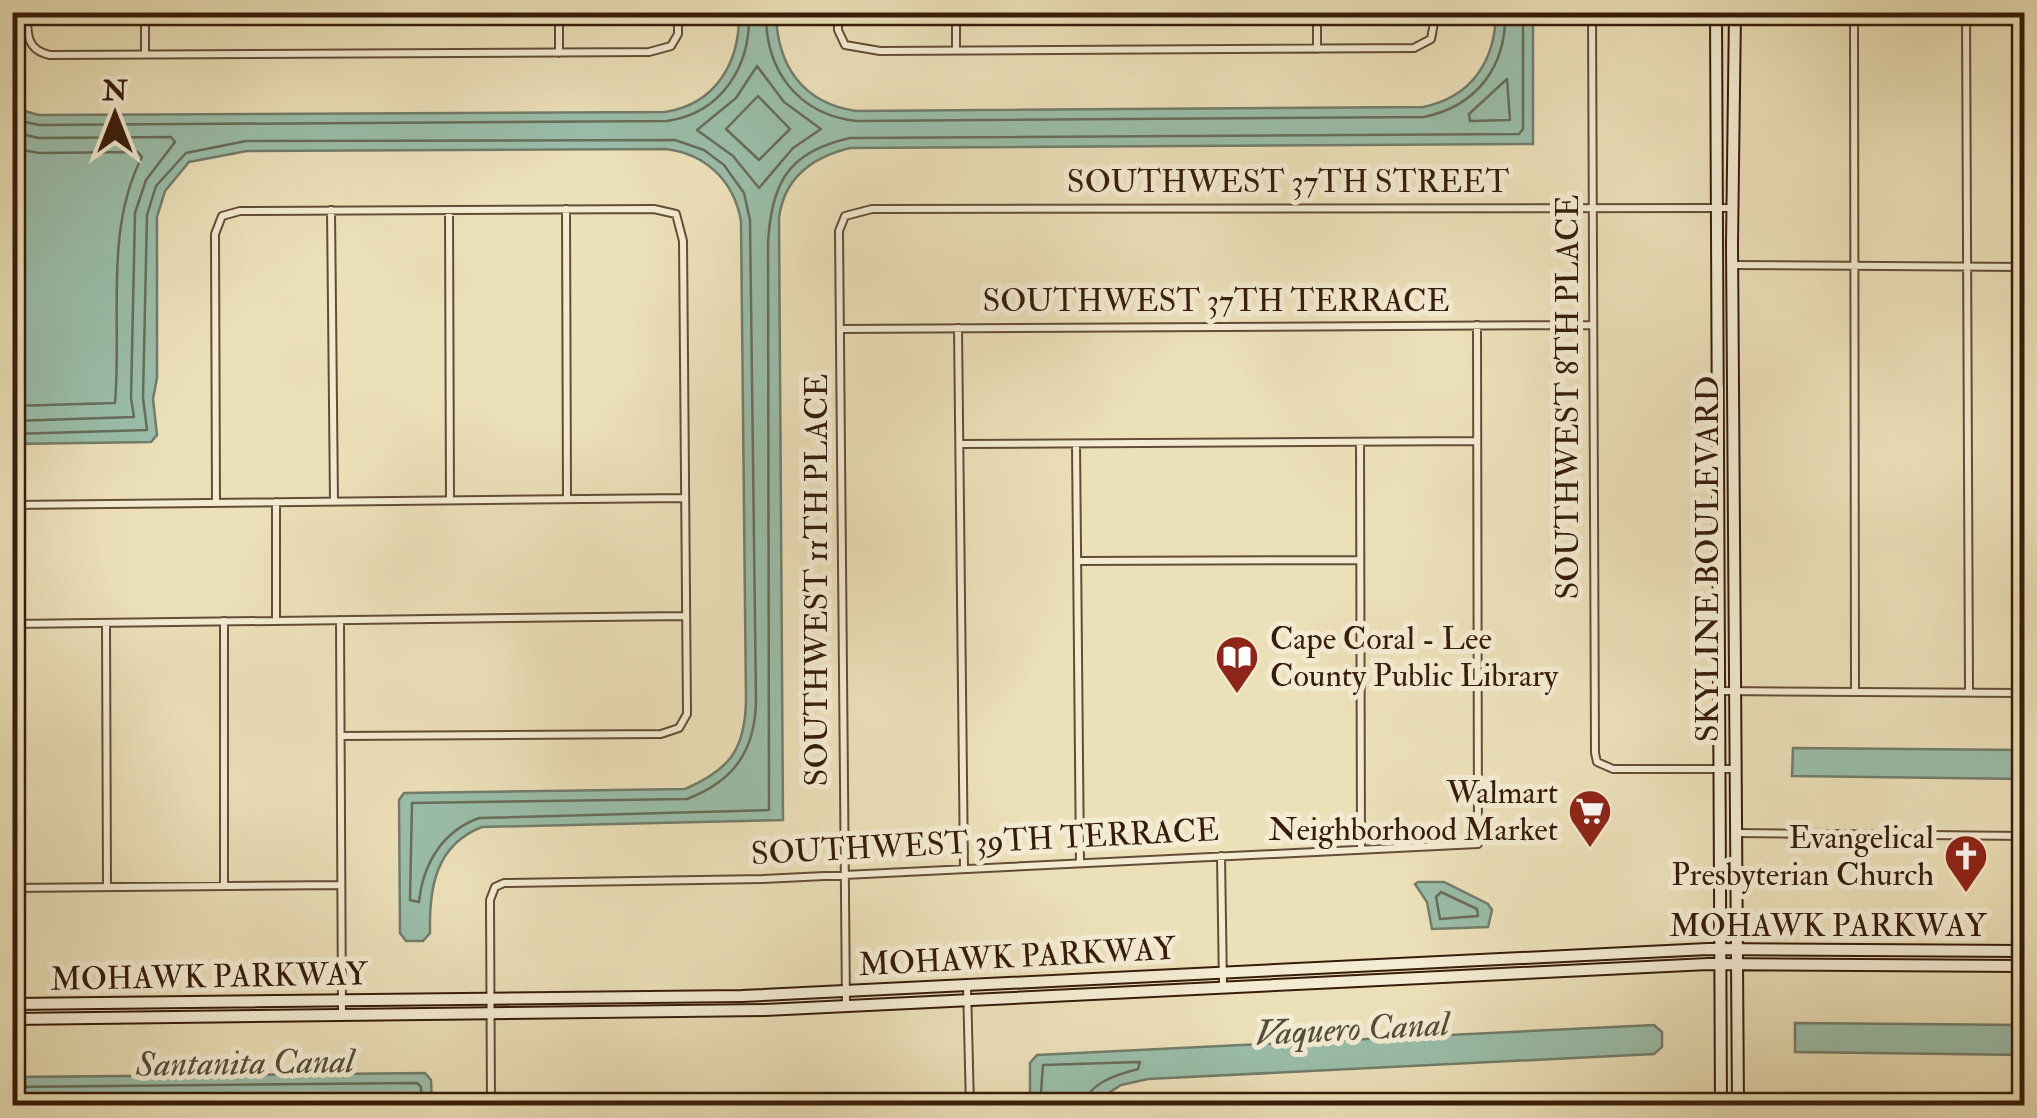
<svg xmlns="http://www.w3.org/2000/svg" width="2037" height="1118" font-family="'IM FELL Double Pica',serif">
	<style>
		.water { fill: #9abeaa; stroke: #727d6a; stroke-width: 2.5 }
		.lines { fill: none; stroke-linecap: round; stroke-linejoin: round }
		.shore { stroke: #686d5a; stroke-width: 2.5 }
		.street-casing { stroke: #644d36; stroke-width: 10 }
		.secondary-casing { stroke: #371c0a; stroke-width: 14 }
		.street { stroke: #f3ebd2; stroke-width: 6 }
		.secondary { stroke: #f3ebd2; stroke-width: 10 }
		.labels { text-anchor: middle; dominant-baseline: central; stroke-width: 10; stroke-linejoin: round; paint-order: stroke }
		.street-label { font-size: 32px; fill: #371c0a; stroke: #f3ebd2 }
		.poi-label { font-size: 32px; fill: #371c0a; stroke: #f3ebd2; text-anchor: end }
		.water-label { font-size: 35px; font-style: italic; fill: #554d3a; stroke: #f3ebd2 }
	</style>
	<rect width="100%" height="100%" fill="#ece0b9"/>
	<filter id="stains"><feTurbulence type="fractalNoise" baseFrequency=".002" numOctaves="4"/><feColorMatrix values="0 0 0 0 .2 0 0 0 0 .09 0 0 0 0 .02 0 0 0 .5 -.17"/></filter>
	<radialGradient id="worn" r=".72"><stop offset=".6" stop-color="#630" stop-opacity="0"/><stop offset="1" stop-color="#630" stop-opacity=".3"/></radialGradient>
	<path class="water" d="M739,13H776C777,65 802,103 856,111L1423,107C1472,97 1495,61 1496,13H1533V144L850,148C813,157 784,178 779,218L783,820L482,827C435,845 429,889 430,933L423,941H406L400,933L399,800L404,793L685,789C729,770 745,750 746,701L741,221C734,181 706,154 666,149L247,151L189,162L165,191L157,217V378L153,399L157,435L151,442L13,444V108L39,115L665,112C717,104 740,61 739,13Z
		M1793,748L2024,750V779L1792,776Z
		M1418,882H1444L1488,904L1492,910L1488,927L1432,929L1427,902L1415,884Z
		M1795,1023L2024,1025V1055L1795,1052Z
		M1654,1025L1662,1032V1047L1654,1054L1148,1079L1121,1085L1090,1105H1030V1063L1037,1055Z
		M425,1073L431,1080L432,1105H13V1077Z"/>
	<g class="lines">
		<path class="shore" d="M766,12C765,71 798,114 856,121L1424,117C1477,106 1507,66 1505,12
			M757,66L784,102L821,129L793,148L759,188L733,156L697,130L736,98Z
			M1507,79L1510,120L1470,121L1469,114Z
			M758,96L790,129L759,160L726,129Z
			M12,119L39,125L667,121C722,113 751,66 749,12
			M12,132L39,138L171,137L175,142L146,180L135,213L131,398L134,417L12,421
			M12,148L39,153L138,152L142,157C104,230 122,322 115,403L12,406
			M12,434L147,430L143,398L147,215L156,186L186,153L246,141L675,140L704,150L724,165L744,193L750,220L756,701C755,751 734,781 687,799L412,803L410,900L419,902C423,863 443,831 479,818L769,810L768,244C771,184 787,152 850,138L1519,134L1523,129V12
			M1441,892L1477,909L1478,916L1440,919L1436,897Z
			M12,1087L417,1083L421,1087L422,1106
			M12,1100L404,1095L409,1106
			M1040,1106L1043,1065L1140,1062L1138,1069C1119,1074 1087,1083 1084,1106"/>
		<g class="street-casing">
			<path id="street" d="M27,12C27,33 26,50 50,55L649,52L671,46L678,34V12
				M145,12V54
				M559,12V53
				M838,12V30L845,45L880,51L1414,48L1431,39L1436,12
				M956,12V50
				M1317,12V49
				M1592,12L1595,753L1597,762L1613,769H1734
				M1854,12L1855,691
				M1966,12L1969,692
				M566,209L567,498
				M331,210L334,501
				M449,210L450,500
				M1732,265L2024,267
				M958,328L964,869
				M840,329L1593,325
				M1360,442L1361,849
				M960,444L1477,441
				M1076,444L1080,862
				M276,502V621
				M216,503L215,234L222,216L240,211L654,209L676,214L683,241L687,714L679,728L661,734L341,736
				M12,505L685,498
				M1077,561L1359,560
				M340,620L342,1015
				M224,621V886
				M106,623L107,887
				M12,624L686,616
				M1720,691L2024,693
				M1736,833L2024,836
				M1221,856L1223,987
				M12,888L341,885
				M967,986L970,1106
				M846,1005L839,231L845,216L872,209L1731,208
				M491,1106L490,900L495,887L504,883L763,879L1478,844L1477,325"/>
		</g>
		<g class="secondary-casing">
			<path id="secondary" d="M1716,12L1721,1106
				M1735,12L1732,244L1738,1106
				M12,1004L742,996L1708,949L2024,951
				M12,1019L765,1010L1708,964L2024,966"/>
		</g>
		<use href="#street" class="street"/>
		<use href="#secondary" class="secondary"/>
	</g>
	<defs>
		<g id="library-pin" transform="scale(2.25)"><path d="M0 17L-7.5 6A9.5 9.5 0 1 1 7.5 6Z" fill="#8f2418" stroke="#f3ebd2"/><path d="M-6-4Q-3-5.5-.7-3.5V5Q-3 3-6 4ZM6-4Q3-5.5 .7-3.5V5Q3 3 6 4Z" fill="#fff"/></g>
		<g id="supermarket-pin" transform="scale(2.25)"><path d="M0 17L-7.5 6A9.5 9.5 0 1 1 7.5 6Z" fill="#8f2418" stroke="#f3ebd2"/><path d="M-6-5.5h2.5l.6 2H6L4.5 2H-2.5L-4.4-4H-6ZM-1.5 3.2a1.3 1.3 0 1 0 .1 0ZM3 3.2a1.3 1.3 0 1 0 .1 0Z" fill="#fff"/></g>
		<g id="church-pin" transform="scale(2.25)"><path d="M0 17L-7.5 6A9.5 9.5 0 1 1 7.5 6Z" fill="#8f2418" stroke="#f3ebd2"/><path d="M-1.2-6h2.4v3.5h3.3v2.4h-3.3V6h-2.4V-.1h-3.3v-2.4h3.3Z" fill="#fff"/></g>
	</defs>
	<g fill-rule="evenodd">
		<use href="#library-pin" x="1237" y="657"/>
		<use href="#supermarket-pin" x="1590" y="811"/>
		<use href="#church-pin" x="1966" y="856"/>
	</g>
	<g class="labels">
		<g class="street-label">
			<text x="1288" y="182">SOUTHWEST 37TH STREET</text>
			<text x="1216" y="301">SOUTHWEST 37TH TERRACE</text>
			<text transform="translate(1568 397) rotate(-90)">SOUTHWEST 8TH PLACE</text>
			<text transform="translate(1708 559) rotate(-90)">SKYLINE BOULEVARD</text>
			<text transform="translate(817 580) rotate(-90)">SOUTHWEST 11TH PLACE</text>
			<text transform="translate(985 842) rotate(-3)">SOUTHWEST 39TH TERRACE</text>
			<text x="1828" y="926">MOHAWK PARKWAY</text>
			<text transform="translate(1017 957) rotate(-3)">MOHAWK PARKWAY</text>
			<text transform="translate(209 977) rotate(-1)">MOHAWK PARKWAY</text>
		</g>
		<g class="poi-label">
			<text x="1270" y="639" text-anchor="start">Cape Coral - Lee<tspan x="1270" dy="37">County Public Library</tspan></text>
			<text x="1558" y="793">Walmart<tspan x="1558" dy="37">Neighborhood Market</tspan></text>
			<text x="1934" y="838">Evangelical<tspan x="1934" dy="37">Presbyterian Church</tspan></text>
		</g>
		<g class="water-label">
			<text transform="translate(1352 1029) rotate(-3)">Vaquero Canal</text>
			<text transform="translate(245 1063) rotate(-1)">Santanita Canal</text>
		</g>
	</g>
	<rect width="2037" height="1118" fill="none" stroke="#ece0b9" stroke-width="50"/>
	<rect x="15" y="15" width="2007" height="1088" fill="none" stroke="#371c0a" stroke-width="5"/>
	<rect x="25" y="25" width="1987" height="1068" fill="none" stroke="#371c0a" stroke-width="2.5"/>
	<g transform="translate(115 115)" stroke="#f3ebd2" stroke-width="8" paint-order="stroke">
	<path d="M0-8L18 38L0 25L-18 38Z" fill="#371c0a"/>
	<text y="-15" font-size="28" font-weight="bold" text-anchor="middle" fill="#371c0a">N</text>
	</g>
	<rect width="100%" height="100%" filter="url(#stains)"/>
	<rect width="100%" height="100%" fill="url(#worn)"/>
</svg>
